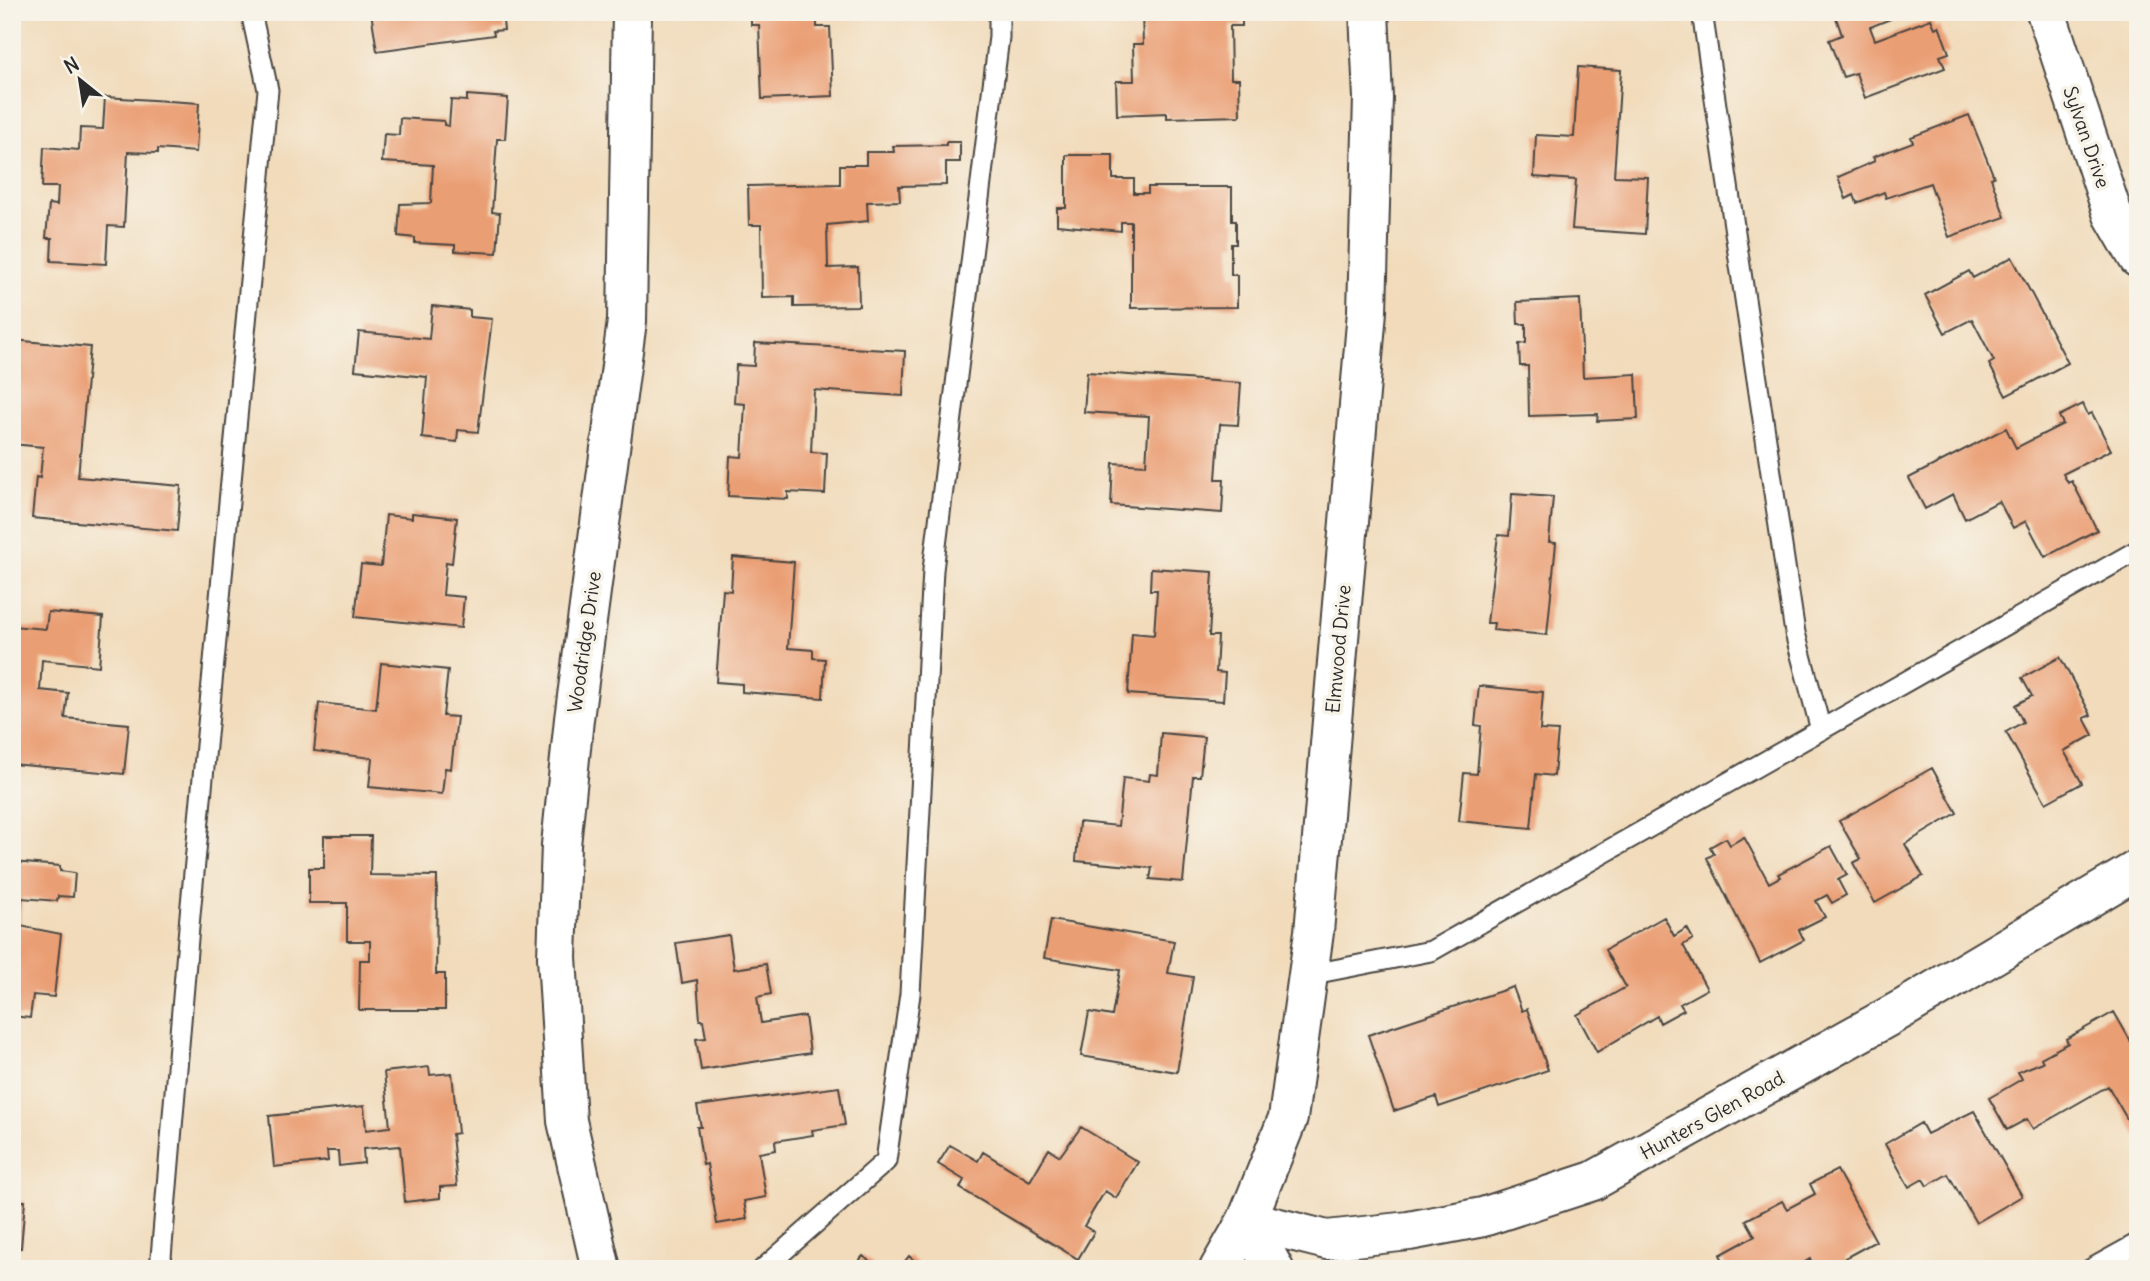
<svg xmlns="http://www.w3.org/2000/svg" width="2150" height="1281" font-family="Delius,sans-serif">
	<style>
		.building { fill: #ea9e73 }
		.lines { fill: none; stroke-linecap: round; stroke-linejoin: round }
		.service-casing { stroke: #494541; stroke-width: 23 }
		.minor-casing { stroke: #494541; stroke-width: 42 }
		.tertiary-casing { stroke: #494541; stroke-width: 42 }
		.service { stroke: #fff; stroke-width: 19 }
		.minor { stroke: #fff; stroke-width: 38 }
		.tertiary { stroke: #fff; stroke-width: 38 }
		.labels { text-anchor: middle; dominant-baseline: central; stroke-width: 7; stroke-linejoin: round; paint-order: stroke }
		.street-label { font-size: 19px; fill: #2b2b2b; stroke: #f7f3e8 }
	</style>
	<rect width="100%" height="100%" fill="#f7f3e8"/>
	<filter id="ink" filterUnits="userSpaceOnUse"><feTurbulence type="fractalNoise" baseFrequency=".0143" numOctaves="2"/><feDisplacementMap in="SourceGraphic" scale="14" xChannelSelector="R" yChannelSelector="G"/><feConvolveMatrix kernelMatrix="1 2 1 2 8 2 1 2 1" color-interpolation-filters="sRGB"/></filter>
	<filter id="wash" filterUnits="userSpaceOnUse"><feTurbulence type="fractalNoise" baseFrequency=".00686" numOctaves="4" result="noise"/><feDisplacementMap in="SourceGraphic" scale="28" xChannelSelector="R" yChannelSelector="G"/><feGaussianBlur stdDeviation="1.57" result="paint"/><feColorMatrix in="noise" values="0 0 0 0 0 0 0 0 0 0 0 0 0 0 0 0 0 1.4 0 .05"/><feComposite in="paint" operator="in"/></filter>
	<g filter="url(#wash)">
		<rect width="100%" height="100%" fill="#f1dbbb"/>
		<g id="blocks">
			<path class="building" d="M371,12H502L504,30L493,31L494,35L377,51Z
				M751,12H817V27H830L833,96L762,99L759,25H751Z
				M1242,12V26H1230L1231,79H1239L1240,116L1167,118V113L1117,115L1116,81H1134L1133,44H1143L1142,13Z
				M1834,12H1908L1870,27L1875,40L1931,19L1935,28L1939,26L1949,53L1940,56L1945,68L1865,98L1856,73L1843,77L1829,40L1842,35Z
				M1578,67L1621,70L1614,176L1648,177L1645,234L1572,229L1576,180L1534,177L1536,135L1574,137Z
				M467,95L508,98L505,139H497L492,212L500,213L497,253L455,251V245L415,243V238L398,236L400,204L431,203L433,165L382,162L384,134L399,135L400,118L444,121V125L449,126L451,100L467,101Z
				M105,97L199,103L196,152L158,149V153L128,152L124,227L108,226L106,264L51,261L52,238H46L49,204L57,205L58,187H42L44,147L79,150L80,128L103,129Z
				M1969,115L1994,177L1991,178L2005,217L1949,237L1930,183L1886,198L1884,192L1857,203L1854,195L1846,199L1838,177L1875,161L1873,157L1913,142L1911,137Z
				M946,142H960V162H946V185L899,186L900,201L867,202L868,221L827,225L828,268L858,267L859,306L794,307V297L762,298L761,225H749L748,186L840,184V165H866V152H894L893,146L946,145Z
				M1066,155H1113V179H1134V193H1148V187H1232V221H1236V244H1231V275H1237V307L1131,308V222H1121V231L1057,225V208H1066Z
				M2012,257L2068,363L2006,396L1989,364L1994,361L1972,319L1945,333L1925,295L1969,271L1973,278Z
				M1580,299L1583,377L1636,374L1638,419L1597,421L1598,414L1529,416L1528,366H1520L1519,344L1526,343V324H1518L1517,302Z
				M432,306L470,310V317L492,319L478,432L458,430L457,442L422,438L427,377L355,370L359,332L429,339Z
				M12,340L90,347L78,477L181,486L177,531L32,518L36,477L40,478L43,447L12,444Z
				M755,343L905,351L903,396L814,390L811,452L827,453L825,494L788,492V499L728,496L730,456L742,457L745,404L734,403L736,365L754,366Z
				M1087,372L1241,383L1238,425L1220,424L1216,479H1224L1222,513L1111,505L1113,463L1146,465L1149,416L1084,412Z
				M2083,404L2088,415L2092,413L2111,450L2063,474L2068,483L2072,481L2097,530L2045,557L2026,521L2013,528L1999,501L1965,519L1953,494L1925,509L1909,478L2006,428L2016,448L2063,424L2059,416Z
				M1512,494L1553,497L1549,542L1556,543L1547,635L1493,630L1494,623H1487L1498,535L1509,536Z
				M412,513L457,518L452,563L446,562L443,595L464,597L461,628L355,617L361,564L381,566L386,515L412,518Z
				M733,557L794,562L788,648L813,650V658L825,659L823,698L742,692V684L716,682L723,590L731,591Z
				M1151,568L1213,572L1209,636H1218L1216,672L1225,673L1223,701L1128,694L1132,633L1154,635L1157,590H1150Z
				M48,612L103,617L99,666L42,660L40,690L68,693L65,718L129,724L124,774L12,764V626L46,629Z
				M2060,657L2091,715L2084,718L2093,735L2064,751L2082,783L2046,803L2006,732L2023,722L2015,705L2032,696L2022,678Z
				M381,663L448,670L443,716L457,717L451,769L445,768L442,794L369,787L372,758L314,751L319,703L376,709Z
				M1479,686L1543,692L1540,730L1558,731L1554,776L1536,774L1531,828L1459,821L1464,773L1477,774L1481,726L1475,725Z
				M1161,733L1204,737L1200,776H1193L1183,882L1150,879L1152,868L1076,861L1079,822L1118,826L1123,778L1149,781L1150,774L1158,775Z
				M1932,768L1957,813L1905,844L1923,876L1875,903L1853,863L1861,859L1839,821Z
				M324,836H371L370,875L437,876L436,974H445V1010H359L360,960H370V941H347V903H309V868H324Z
				M1744,837L1769,883L1780,877L1778,874L1831,846L1847,875L1838,880L1846,895L1832,903L1827,895L1816,901L1825,917L1799,930L1804,940L1760,963L1707,858L1714,854L1710,847L1726,838L1730,845Z
				M12,862L60,866V871L75,873L73,897L58,896L57,901L22,898L20,926L61,934L54,997L33,995L30,1018L12,1016Z
				M1664,917L1674,936L1687,928L1693,939L1683,945L1707,989L1680,1004L1684,1010L1660,1023L1657,1016L1597,1052L1577,1015L1626,987L1605,950Z
				M1051,920L1174,941L1168,973L1193,977L1177,1072L1081,1056L1089,1012L1112,1016L1120,970L1044,958Z
				M729,935L734,969L766,964L771,994L757,997L761,1023L805,1016L810,1053L701,1070L696,1039L706,1038L703,1020H700L697,980L682,983L676,943Z
				M1513,987L1522,1011L1527,1009L1548,1070L1439,1107L1436,1097L1394,1111L1368,1035Z
				M2114,1012L2138,1054V1138L2108,1086L2033,1129L2027,1119L2007,1130L1989,1098L2022,1079L2018,1072L2043,1062L2041,1058L2068,1043L2066,1039Z
				M429,1067L430,1075L452,1073L458,1133L452,1134L457,1186L440,1187V1198L405,1202L400,1146L363,1149L364,1163L339,1166L338,1151H327L328,1161L274,1167L269,1116L364,1106L366,1130L390,1127L384,1072Z
				M839,1087L845,1125L812,1130L813,1135L775,1141L776,1150L759,1153L766,1197L744,1201L747,1219L717,1224L707,1164L703,1165L697,1127H701L697,1106Z
				M1974,1111L2022,1196L1976,1223L1948,1174L1927,1186L1923,1179L1909,1187L1885,1144L1921,1123L1927,1134Z
				M1081,1127L1138,1162L1116,1198L1105,1191L1084,1226L1094,1232L1078,1259L960,1188L964,1180L938,1164L950,1145L978,1161L983,1152L1030,1181L1049,1149L1060,1156Z
				M12,1160L18,1161L14,1201H25L21,1248H12Z
				M1837,1170L1876,1241L1845,1258L1851,1269H1815L1810,1259L1793,1269H1728L1720,1255L1755,1236L1746,1220L1782,1201L1787,1209L1815,1194L1810,1184Z
				M863,1256L879,1269H852Z
				M909,1256L924,1269H899Z"/>
		</g>
	</g>
	<g filter="url(#ink)">
		<use href="#blocks" fill-opacity="0" stroke="#494541" stroke-width="2"/>
		<g class="lines">
			<g class="service-casing">
				<path id="service" d="M1702,12L1795,633L1821,730
					M1308,975L1431,951L2138,550
					M160,1269L190,915L268,90L251,12
					M763,1269L886,1161L910,994L933,570L999,37V12
					M2091,1269L2138,1243"/>
			</g>
			<g class="minor-casing">
				<path id="minor" d="M2046,12L2113,215L2138,258
					M601,1269L567,1121L557,957L561,845L574,719L627,321L632,12
					M1219,1269L1247,1220L1327,1240L1409,1231L1483,1217L1593,1181L1906,1007L2138,869"/>
			</g>
			<g class="tertiary-casing">
				<path id="tertiary" d="M1274,1269L1247,1220L1288,1118L1314,932L1367,311L1373,98L1369,12"/>
			</g>
			<use href="#service" class="service"/>
			<use href="#minor" class="minor"/>
			<use href="#tertiary" class="tertiary"/>
		</g>
	</g>
	<g class="labels">
		<g class="street-label">
			<text transform="translate(2087 137) rotate(71)">Sylvan Drive</text>
			<text transform="translate(584 642) rotate(-82)">Woodridge Drive</text>
			<text transform="translate(1338 649) rotate(-85)">Elmwood Drive</text>
			<text transform="translate(1712 1115) rotate(-29)">Hunters Glen Road</text>
		</g>
	</g>
	<rect width="2150" height="1281" fill="none" stroke="#f7f3e8" stroke-width="42"/>
	<g transform="translate(80 80) rotate(330)" stroke="#f7f3e8" stroke-width="5" paint-order="stroke">
	<path d="M0-5L12 26L0 18L-12 26Z" fill="#2b2b2b"/>
	<text y="-10" font-size="19" font-weight="bold" text-anchor="middle" fill="#2b2b2b">N</text>
	</g>
</svg>
